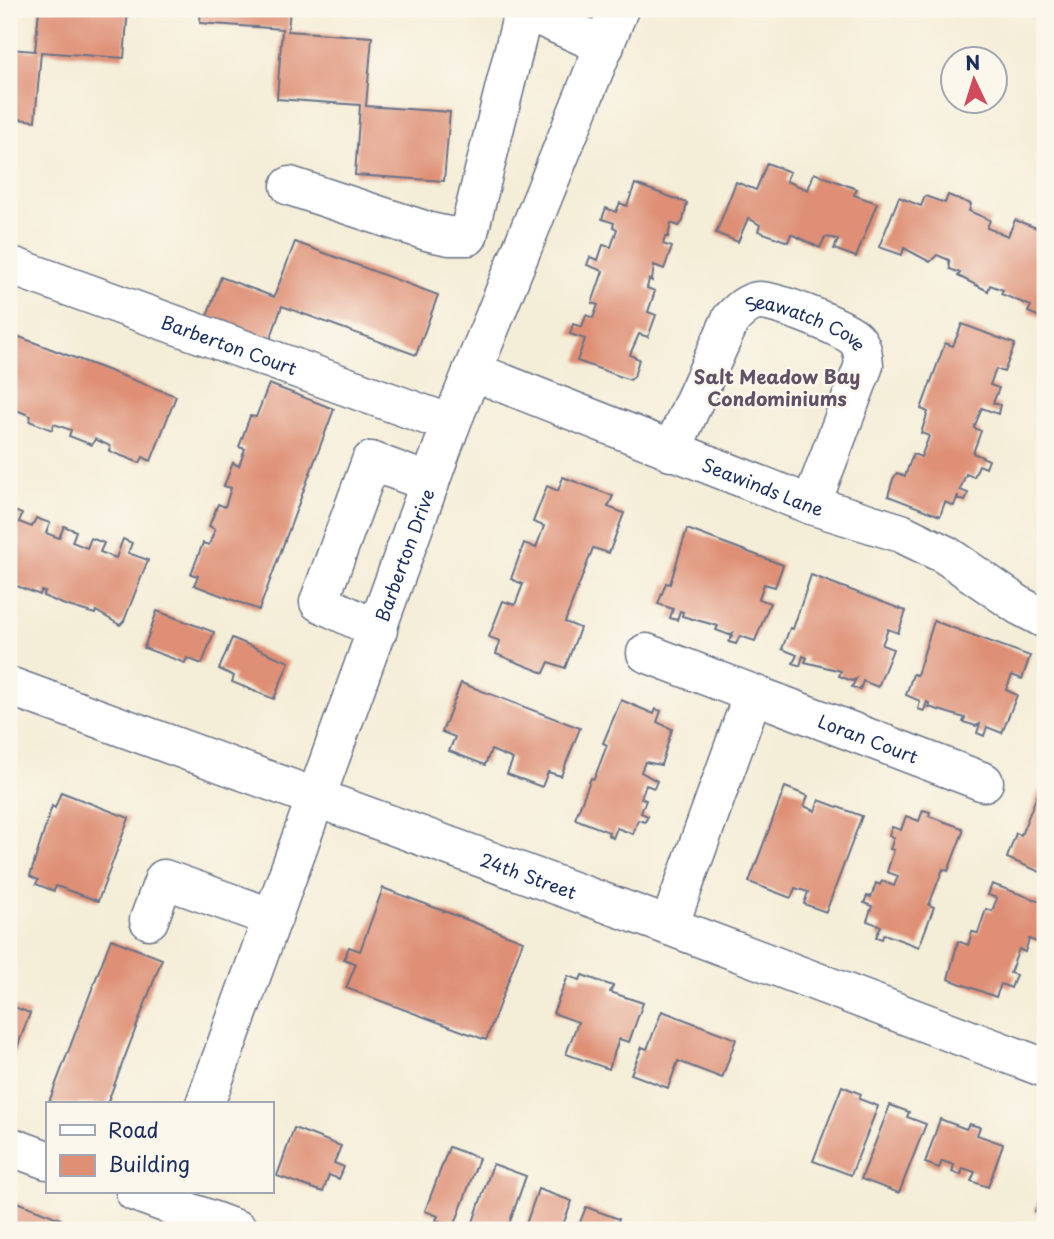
<svg xmlns="http://www.w3.org/2000/svg" width="1054" height="1239" font-family="'Playpen Sans',sans-serif">
	<style>
		.building { fill: #de8f74 }
		.lines { fill: none; stroke-linecap: round; stroke-linejoin: round }
		.minor-casing { stroke: #677288; stroke-width: 41 }
		.minor { stroke: #fff; stroke-width: 38 }
		.labels { text-anchor: middle; dominant-baseline: central; stroke-width: 5; stroke-linejoin: round; paint-order: stroke }
		.street-label { font-size: 18px; fill: #1b2f5e; stroke: #fbf7ec }
		.neighbourhood-label { font-size: 19px; font-weight: bold; fill: #5f5166; stroke: #fbf7ec }
	</style>
	<rect width="100%" height="100%" fill="#fbf7ec"/>
	<filter id="ink" filterUnits="userSpaceOnUse"><feTurbulence type="fractalNoise" baseFrequency=".0143" numOctaves="2"/><feDisplacementMap in="SourceGraphic" scale="14" xChannelSelector="R" yChannelSelector="G"/><feConvolveMatrix kernelMatrix="1 2 1 2 8 2 1 2 1" color-interpolation-filters="sRGB"/></filter>
	<filter id="wash" filterUnits="userSpaceOnUse"><feTurbulence type="fractalNoise" baseFrequency=".00686" numOctaves="4" result="noise"/><feDisplacementMap in="SourceGraphic" scale="28" xChannelSelector="R" yChannelSelector="G"/><feGaussianBlur stdDeviation="1.57" result="paint"/><feColorMatrix in="noise" values="0 0 0 0 0 0 0 0 0 0 0 0 0 0 0 0 0 1.4 0 .05"/><feComposite in="paint" operator="in"/></filter>
	<g filter="url(#wash)">
		<rect width="100%" height="100%" fill="#f4edd7"/>
		<g id="blocks">
			<path class="building" d="M39,9H128L124,58L41,52L35,121L9,118V49L35,51Z
				M201,9H290L288,31L372,37L366,106L450,112L444,181L355,175L360,105L277,99L282,29L200,23Z
				M767,163L790,172L786,181L808,190L814,173L857,189L854,195L877,203L856,257L834,249L838,240L833,238L825,237L820,248L791,234L788,242L758,231L760,225L748,218L738,242L716,233L736,182L756,190Z
				M635,184L687,203L683,221L679,226L671,223L668,237H665L663,244L672,247L664,269L654,265L652,281L649,279L647,288L655,291L648,312L656,315L648,337L639,334L631,352L630,355L639,359L634,377L630,380L577,361L585,339L570,334L573,324L582,327L586,315L593,318L598,305L592,303L603,271L587,265L590,257L598,260L603,245L611,247L617,229L613,227L614,223L602,219L606,208L616,212L620,203L627,206Z
				M948,195L971,204L969,211L990,220L987,228L1008,236L1015,220L1045,231L1042,249L1045,250V319L1028,312L1031,306L1001,294L1003,290L990,285L988,291L958,276L960,273L950,269L949,260L937,255L930,262L904,248L902,255L879,247L899,197L921,206L925,196L945,203Z
				M295,242L438,295L416,355L282,306L270,340L207,316L221,277L274,297Z
				M962,324L1015,344L1004,372L996,369L990,385L999,388L993,403L1000,405L998,414L982,408L974,428L981,431L973,453L989,460L986,468L979,465L974,477L966,474L960,490L968,493L965,501L958,499V495L954,506L945,502L940,516L888,496L893,479L897,473L905,476L913,454L921,457L929,436L921,433L928,412L921,409L945,343L953,346Z
				M9,333L176,396L151,461L143,457L140,463L109,451L110,446L95,439L92,445L69,436L71,430L54,424L52,430L29,421L31,416L14,409L12,416L9,415Z
				M269,384L334,409L259,610L194,585L198,576L191,574L203,543L209,545L215,529L209,526L218,504L225,507L231,488L224,486L233,463L239,466L245,449L239,447L250,416L256,417Z
				M563,477L613,496L608,507L624,513L609,553L593,548L565,622L580,628L565,668L549,662L544,673L496,654L500,641L489,637L503,601L515,605L523,584L511,579L524,543L536,548L544,526L533,522L547,486L558,491Z
				M9,509L22,514L19,522L32,527L36,518L50,523L46,533L59,538L64,526L76,531L72,542L87,548L91,538L104,543L100,552L116,558L123,539L132,543L128,553L148,560L124,621L120,625L96,611L95,614L65,605L43,596L45,592L41,591L40,595L9,583Z
				M687,529L783,565L775,587L764,584L759,599L770,603L755,641L740,636L736,644L729,642L733,633L729,635L716,630L718,626L682,616L683,612L680,611L677,620L670,618L673,609L658,604L666,583L670,584Z
				M811,575L906,611L898,633L888,629L882,645L893,649L878,687L863,681L860,690L852,687L856,679L852,681L839,676L841,671L805,662L807,658L803,656L800,666L793,663L797,655L782,649L790,628L793,629Z
				M157,611L214,632L202,664L187,658L185,663L144,648Z
				M934,621L1030,656L1022,679L1012,675L1006,690L1017,695L1002,733L987,727L984,736L977,733L980,724L976,726L963,722L965,718L929,707L930,704L927,702L924,711L918,709L920,701L906,695L913,674L917,675Z
				M232,638L289,662L274,699L232,682L234,676L219,669Z
				M461,683L580,728L561,776L548,772L542,787L507,774L513,759L491,750L485,765L449,751L455,737L442,732Z
				M621,700L654,714L656,709L661,711L657,722L672,729L661,765L645,762L641,772L657,781L654,788L646,785L641,798L646,800L641,813L648,816L645,822L638,820L633,834L617,828L613,838L608,835L609,832L575,819L591,778L594,779L607,745L603,743Z
				M785,787L808,796L804,806L815,811L819,800L862,816L826,912L804,904L808,892L795,888L791,898L749,882Z
				M1040,788L1045,790V874L1007,858L1016,833L1021,835Z
				M61,792L129,818L98,901L56,886L54,891L36,884L38,880L30,876L52,806L55,808Z
				M923,810L930,812L929,816L962,828L963,832L948,871L943,869L929,905L934,907L919,947L884,934L882,939L876,937L881,926L867,921L872,906L864,903L867,896L871,897L876,883L880,885L882,881L894,886L898,876L887,872L894,850L890,849L894,838L889,835L892,827L901,830L906,816L919,821Z
				M992,884L1045,903L1040,928L1045,930L1040,943L1029,939L1025,952L1019,949L1010,973L1016,975L1011,988L1001,984L996,997L948,979L958,941L968,945L972,932L978,933L986,909L992,911L997,898L988,895Z
				M383,888L523,941L486,1040L346,988L356,964L344,959L349,947L360,951Z
				M111,939L162,959L107,1104H54L49,1102Z
				M582,975L613,986L610,992L643,1003L629,1042L619,1039L609,1069L566,1054L578,1022L553,1013L568,976L580,980Z
				M9,1005L30,1013L11,1064L9,1063Z
				M662,1011L736,1039L722,1078L678,1061L668,1088L631,1074L642,1047L647,1049Z
				M842,1086L861,1094L859,1099L878,1106L851,1175L813,1161Z
				M890,1105L909,1112L907,1117L926,1124L899,1193L861,1179Z
				M940,1119L966,1129L969,1124L980,1127L977,1135L1003,1144L988,1187L971,1181L975,1172L963,1168L961,1175L952,1172L954,1165L942,1161L939,1168L925,1163Z
				M294,1128L341,1146L334,1163L344,1167L339,1179L329,1175L323,1192L277,1176Z
				M449,1147L479,1158L454,1227L436,1220L438,1216L425,1211Z
				M493,1164L526,1176L507,1230H477L471,1228Z
				M1045,1185V1214L1035,1211Z
				M538,1189L572,1201L561,1230H524Z
				M14,1201L61,1219L57,1230H9V1214Z
				M586,1207L619,1219L615,1230H577Z"/>
		</g>
	</g>
	<g filter="url(#ink)">
		<use href="#blocks" fill-opacity="0" stroke="#677288" stroke-width="2"/>
		<g class="lines">
			<g class="minor-casing">
				<g id="minor">
					<path d="M523,9L605,46"/>
					<path d="M290,186L430,232L449,236H468L524,9"/>
					<path id="s1" d="M9,265L451,424"/>
					<path id="s2" d="M472,371L811,505L901,533L946,555L1020,606L1045,619"/>
					<path id="s3" d="M671,452L731,319C739,311 746,303 758,301C773,299 846,328 856,339C863,347 863,355 864,365L811,505"/>
					<path d="M378,630L319,602L371,461L430,483"/>
					<path id="s4" d="M646,653L984,782"/>
					<path id="s5" d="M9,686L669,926L1045,1068"/>
					<path d="M149,920L164,879L273,918"/>
					<path d="M669,926L753,694"/>
					<path id="s6" d="M205,1104L451,424L619,9"/>
					<path d="M9,1146L47,1160"/>
					<path d="M135,1192L238,1230"/>
				</g>
			</g>
			<use href="#minor" class="minor"/>
		</g>
	</g>
	<g class="labels">
		<g class="street-label">
			<text stroke="none"><textPath href="#s3" startOffset="231">Seawatch Cove</textPath></text>
			<text stroke="none"><textPath href="#s1" startOffset="234">Barberton Court</textPath></text>
			<text stroke="none"><textPath href="#s2" startOffset="313">Seawinds Lane</textPath></text>
			<text stroke="none"><textPath href="#s6" startOffset="584">Barberton Drive</textPath></text>
			<text stroke="none"><textPath href="#s4" startOffset="238">Loran Court</textPath></text>
			<text stroke="none"><textPath href="#s5" startOffset="553">24th Street</textPath></text>
		</g>
		<g class="neighbourhood-label">
			<text x="777" y="376">Salt Meadow Bay<tspan x="777" dy="22">Condominiums</tspan></text>
		</g>
	</g>
	<rect width="1054" height="1239" fill="none" stroke="#fbf7ec" stroke-width="35"/>
	<rect x="46" y="1102" width="228" height="91" fill="#fbf7ec" stroke="#a1a7b3" stroke-width="2"/>
	<rect x="60" y="1125" width="35" height="10" fill="#ffffff" stroke="#a1a7b3" stroke-width="2"/>
	<text x="108" y="1138" font-size="21" fill="#1b2f5e">Road</text>
	<rect x="60" y="1155" width="35" height="21" fill="#de8f74" stroke="#a1a7b3" stroke-width="2"/>
	<text x="108" y="1172" font-size="21" fill="#1b2f5e">Building</text>
	<g transform="translate(974 80) rotate(356)"><circle r="33" fill="#fbf7ec" stroke="#a1a7b3" stroke-width="2"/>
	<path d="M0-5L12 26L0 18L-12 26Z" fill="#d1495b"/>
	<text y="-10" font-size="19" font-weight="bold" text-anchor="middle" fill="#1b2f5e">N</text>
	</g>
</svg>
